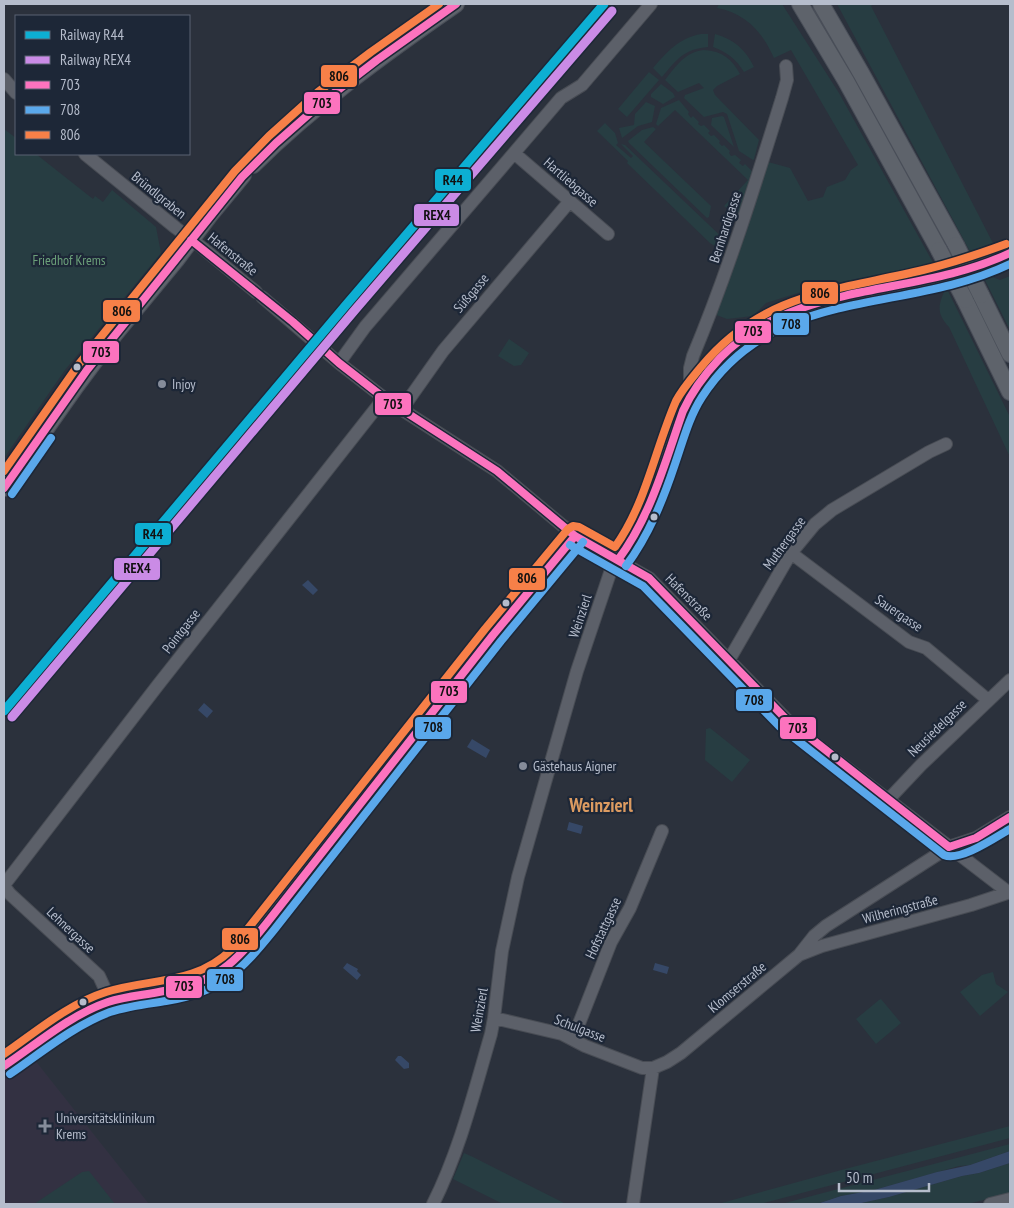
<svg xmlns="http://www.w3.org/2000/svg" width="1014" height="1208" font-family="'PT Sans Narrow',sans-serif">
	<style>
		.medical { fill: #333142 }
		.green { fill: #273d42 }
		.water { fill: #364867 }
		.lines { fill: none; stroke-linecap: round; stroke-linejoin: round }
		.minor-casing { stroke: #484c54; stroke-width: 14 }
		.major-casing { stroke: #494e58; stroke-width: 18 }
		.minor { stroke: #5c6069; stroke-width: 12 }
		.major { stroke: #5e636b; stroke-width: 16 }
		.major-bridge-casing { stroke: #494e58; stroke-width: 18; stroke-linecap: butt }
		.major-bridge { stroke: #5e636b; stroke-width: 16 }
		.bus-1-casing { stroke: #1d2737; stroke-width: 11 }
		.bus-2-casing { stroke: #1d2737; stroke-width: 11 }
		.bus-3-casing { stroke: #1d2737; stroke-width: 11 }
		.bus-1 { stroke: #fc73be; stroke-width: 8 }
		.bus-2 { stroke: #5aa8eb; stroke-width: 8 }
		.bus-3 { stroke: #f78048; stroke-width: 8 }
		.rail-1-casing { stroke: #1d2737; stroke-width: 12 }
		.rail-2-casing { stroke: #1d2737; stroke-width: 12 }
		.rail-1 { stroke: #0dafd3; stroke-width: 9 }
		.rail-2 { stroke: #ca8be6; stroke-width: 9 }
		.bus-dot { fill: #b6bdcc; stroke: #1d2737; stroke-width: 2 }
		.poi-dot { fill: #858c9a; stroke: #1d2737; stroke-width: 2 }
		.labels { text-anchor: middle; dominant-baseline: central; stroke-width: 4.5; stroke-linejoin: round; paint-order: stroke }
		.street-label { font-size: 14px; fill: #b6bdcc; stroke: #1d2737 }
		.park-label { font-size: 14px; fill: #6b9f79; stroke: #1d2737 }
		.poi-label { font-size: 14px; fill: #b6bdcc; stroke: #1d2737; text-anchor: start }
		.district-label { font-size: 19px; font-weight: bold; fill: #dc9b61; stroke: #1d2737 }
		.line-badge { stroke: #1d2737; stroke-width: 2 }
		.pale-badge-label { font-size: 14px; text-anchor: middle; font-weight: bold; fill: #111 }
	</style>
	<rect width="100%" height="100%" fill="#2b313c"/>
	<path class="medical" d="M34,1059L149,1204H4V1079Z"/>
	<path class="green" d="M719,4H782L839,93L936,268L823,285L766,303L753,316L727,319L714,314L768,162L790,168L808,201L823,197L827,187L845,180L851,170L858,165L791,50L774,58C763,33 746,13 717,8Z
		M837,4H874L871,6L996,249L973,257Z
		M701,34H708V47C684,49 677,59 662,77L653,68C667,52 679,38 701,34Z
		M715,34C734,39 746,50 754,67L744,72C736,59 727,52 713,47Z
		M704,50C722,51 732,59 740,74L717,86L713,90L715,95L759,140L754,159L753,160L739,151L727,114L723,112L704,117L684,98L685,95L704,88L699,83L678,92L665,80C676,66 685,52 704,50Z
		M649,72L659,80L627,117L618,109Z
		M661,84L673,93L675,97L663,104L651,97V94Z
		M679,100L689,112L688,114L691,118L693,116L699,122L698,124L701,126L704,125L710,131L708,133L711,136L714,135L720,141L719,143L722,146L724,145L730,151L729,153L731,156L735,155L741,160L739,163L743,166L745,164L752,171L741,213L730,211L724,206L748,180L675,110L658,126L656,124L661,108Z
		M646,102L655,106L652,122L638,126L622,138L619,128L634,125L635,114Z
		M722,116L724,117L734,147L711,125L712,118Z
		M605,123L615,133L618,143L616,145L631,158L633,156L621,144L625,145L728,243L721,250L710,243L627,163L628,161L597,131Z
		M653,127L656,129L644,142L711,206L709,217L707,218L629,143L628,141L642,130Z
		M4,129L16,138V154H36L93,199L95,196L103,202L112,190L156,227L161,253L65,370L4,458Z
		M990,276L1000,280L1010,276V330L985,280Z
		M946,287L1010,417V457L949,327C935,312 939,304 946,287Z
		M509,339L529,353L521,365L514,366L498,356Z
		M710,728L750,760L732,782L705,760L706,729Z
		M993,972L996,984L1008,992L980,1016L960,992L982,975Z
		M881,999L901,1023L876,1044L856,1019L879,1000Z
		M1010,1126V1138L760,1204H718L845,1169Z
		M1010,1144V1151L970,1165L959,1166L874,1190L841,1196L817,1204H781Z
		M464,1153L473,1157L566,1204H503L453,1179Z
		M1010,1163V1193L968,1204H857L889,1197L962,1176L979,1173Z
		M89,1171L115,1204H34L82,1172Z"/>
	<path class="water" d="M308,580L318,590L313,595L302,585Z
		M204,703L213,711L207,718L198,710Z
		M472,739L490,750L486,758L467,747Z
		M569,822L583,826L581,834L567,830Z
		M347,963L358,969L357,971L361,975L357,980L343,968Z
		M655,963L669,967L667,974L653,970Z
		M398,1056H401L409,1063V1068L404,1069L395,1060Z
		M1010,1151V1163L979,1173L962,1176L889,1197L857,1204H817L841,1196L874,1190L937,1172L970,1165Z"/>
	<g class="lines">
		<g class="minor-casing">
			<path id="minor" d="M4,79L16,93
				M514,153L608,234
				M85,154L176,228L204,249L256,292
				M262,297L339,363L384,398L497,471L575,536L649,578L785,718L800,732L1008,892
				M339,363L365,327L514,153L561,98L582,85L651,4
				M690,396V368L693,356C728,272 755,185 782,98L787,80L786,66
				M402,409L443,351L570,201
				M791,553L909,642L926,648L988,700
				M729,660L781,570L791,553L815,524L832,510L929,452L946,444
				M888,800L921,765L1010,680
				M4,885L158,685L384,398
				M4,886L10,894L99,976L105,989L108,1002
				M799,955L822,946L971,905L1010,892
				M494,1018L562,1034L585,1046L642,1068H653L667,1062L681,1053L799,955L814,936L826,926L949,847L976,838L1010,817
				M573,1039L611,942L630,908L662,831
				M4,1066C34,1046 75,1014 108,1002C144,991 186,994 219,973C238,961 252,941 266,924L493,635L575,536
				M433,1204C460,1150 474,1092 491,1034L494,1018L502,951L518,877L577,671L611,570L625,551L645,513L683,411C690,395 699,383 710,369C768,297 856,296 938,278C963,272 988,264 1010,253
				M633,1204L653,1068
				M990,1204L1010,1199"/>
		</g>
		<g class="major-casing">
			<path id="major" d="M800,4L846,81L939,250
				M821,4L861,73L956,245
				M253,165C315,104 385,53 456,4
				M981,295L1010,354
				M965,300L1010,392
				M4,488L76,386L114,335L176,260L209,216L243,175"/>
		</g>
		<use href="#minor" class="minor"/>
		<use href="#major" class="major"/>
		<g class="major-bridge-casing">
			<path id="major-bridge" d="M956,245L981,295
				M939,250L965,300"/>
		</g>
		<use href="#major-bridge" class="major-bridge"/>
		<g class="bus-1-casing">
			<path id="bus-1" d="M191,240L293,322L339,363L384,398L497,471L575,536L649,578L785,718L949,847L976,838L1010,817
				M4,488L87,370L242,177L276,143L325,100L377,60L456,4
				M618,560C651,516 665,462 683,411C692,391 705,374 720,358C797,279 916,298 1010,253
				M4,1066C37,1044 70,1015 108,1002C126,996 146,995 164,991C217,982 234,964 266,924L493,635L575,536"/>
		</g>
		<g class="bus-2-casing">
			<path id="bus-2" d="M12,494L51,438
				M570,545L643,586L779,726L944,855C960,862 996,837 1010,829
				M626,566C649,535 663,500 675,464C683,441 689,417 702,397C775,284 904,315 1010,264
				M10,1074C41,1053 73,1026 110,1012C128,1006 147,1004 166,1001C221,992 240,972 274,930L501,641L583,542"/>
		</g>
		<g class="bus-3-casing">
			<path id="bus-3" d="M4,471L79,364L235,171L269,136L318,92L371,52L439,4
				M4,1054C36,1032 68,1004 106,992C151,978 195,985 231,950L485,629L568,529L573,526L579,527L615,547C646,504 655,449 676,401C683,388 692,378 701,367C763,292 836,291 923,270C952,263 979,254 1006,244"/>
		</g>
		<use href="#bus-1" class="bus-1"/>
		<use href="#bus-2" class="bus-2"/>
		<use href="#bus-3" class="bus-3"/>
		<g class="rail-1-casing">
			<path id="rail-1" d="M4,711L346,305L604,4"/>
		</g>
		<g class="rail-2-casing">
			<path id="rail-2" d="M12,717L354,311L612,11"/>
		</g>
		<use href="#rail-1" class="rail-1"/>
		<use href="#rail-2" class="rail-2"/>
	</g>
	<g class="bus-dot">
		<circle cx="77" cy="367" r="4.5"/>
		<circle cx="654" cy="517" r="4.5"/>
		<circle cx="506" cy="603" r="4.5"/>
		<circle cx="835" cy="757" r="4.5"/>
		<circle cx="83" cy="1002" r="4.5"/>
	</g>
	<g class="poi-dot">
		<circle cx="162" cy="384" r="5"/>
		<circle cx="523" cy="766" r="5"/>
		<path d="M42.5 1118.5h5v5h5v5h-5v5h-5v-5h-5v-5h5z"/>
	</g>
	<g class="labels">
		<g class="street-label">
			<text transform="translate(571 182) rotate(41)">Hartliebgasse</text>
			<text transform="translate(159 195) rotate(39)">Bründlgraben</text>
			<text transform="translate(725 227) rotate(-72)">Bernhardigasse</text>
			<text transform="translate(233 254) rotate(39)">Hafenstraße</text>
			<text transform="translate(471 293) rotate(-50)">Süßgasse</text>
			<text transform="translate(784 543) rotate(-54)">Muthergasse</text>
			<text transform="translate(689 597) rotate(45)">Hafenstraße</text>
			<text transform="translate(899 613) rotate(34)">Sauergasse</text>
			<text transform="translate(580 616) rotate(-72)">Weinzierl</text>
			<text transform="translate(181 631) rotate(-52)">Pointgasse</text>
			<text transform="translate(937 728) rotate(-44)">Neusiedelgasse</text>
			<text transform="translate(900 909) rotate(-15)">Wilheringstraße</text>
			<text transform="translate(603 928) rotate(-65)">Hofstattgasse</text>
			<text transform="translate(71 930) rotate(43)">Lehnergasse</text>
			<text transform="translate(737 987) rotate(-40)">Klomserstraße</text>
			<text transform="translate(479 1010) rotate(-80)">Weinzierl</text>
			<text transform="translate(580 1028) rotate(21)">Schulgasse</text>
		</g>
		<g class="park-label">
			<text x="69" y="260">Friedhof Krems</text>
		</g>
		<g class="poi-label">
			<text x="172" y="384">Injoy</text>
			<text x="533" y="766">Gästehaus Aigner</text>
			<text x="56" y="1118">Universitätsklinikum<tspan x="56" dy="16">Krems</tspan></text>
		</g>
		<g class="district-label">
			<text x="601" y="805">Weinzierl</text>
		</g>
	</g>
	<g class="line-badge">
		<rect x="320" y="64" width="38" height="24" rx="5" fill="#f78048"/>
		<rect x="303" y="91" width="38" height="24" rx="5" fill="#fc73be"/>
		<rect x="434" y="168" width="38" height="24" rx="5" fill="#0dafd3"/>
		<rect x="413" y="203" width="47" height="24" rx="5" fill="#ca8be6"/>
		<rect x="801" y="281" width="38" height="24" rx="5" fill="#f78048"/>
		<rect x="102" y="299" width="39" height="24" rx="5" fill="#f78048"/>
		<rect x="772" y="312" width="38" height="24" rx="5" fill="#5aa8eb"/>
		<rect x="734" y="320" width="38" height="24" rx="5" fill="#fc73be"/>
		<rect x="82" y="340" width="38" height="24" rx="5" fill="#fc73be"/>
		<rect x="374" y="392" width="38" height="24" rx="5" fill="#fc73be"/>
		<rect x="134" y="522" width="38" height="24" rx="5" fill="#0dafd3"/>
		<rect x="113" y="557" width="48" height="24" rx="5" fill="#ca8be6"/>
		<rect x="508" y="567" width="38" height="24" rx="5" fill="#f78048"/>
		<rect x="430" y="680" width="38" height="24" rx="5" fill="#fc73be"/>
		<rect x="735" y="688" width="38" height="24" rx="5" fill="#5aa8eb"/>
		<rect x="414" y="716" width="38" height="24" rx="5" fill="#5aa8eb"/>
		<rect x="779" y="716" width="38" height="24" rx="5" fill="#fc73be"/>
		<rect x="221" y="927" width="38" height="24" rx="5" fill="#f78048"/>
		<rect x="206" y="968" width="38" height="24" rx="5" fill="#5aa8eb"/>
		<rect x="165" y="975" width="38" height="24" rx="5" fill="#fc73be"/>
	</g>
	<g class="pale-badge-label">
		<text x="339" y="81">806</text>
		<text x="322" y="108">703</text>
		<text x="453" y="185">R44</text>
		<text x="437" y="220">REX4</text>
		<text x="820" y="298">806</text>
		<text x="122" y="316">806</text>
		<text x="791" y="329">708</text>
		<text x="753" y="336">703</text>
		<text x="101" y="357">703</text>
		<text x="393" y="409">703</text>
		<text x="153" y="539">R44</text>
		<text x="137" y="573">REX4</text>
		<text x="527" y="583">806</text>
		<text x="449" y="696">703</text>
		<text x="754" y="705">708</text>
		<text x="433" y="732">708</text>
		<text x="798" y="733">703</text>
		<text x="240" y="944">806</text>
		<text x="225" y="984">708</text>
		<text x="184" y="991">703</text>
	</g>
	<rect width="1014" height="1208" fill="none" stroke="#b6bdcc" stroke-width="10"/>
	<rect x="15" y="15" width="175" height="140" fill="#1d2737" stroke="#5a6373"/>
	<rect x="25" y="31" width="25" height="8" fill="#0dafd3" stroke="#5a6373"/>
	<text x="60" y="40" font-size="15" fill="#b6bdcc">Railway R44</text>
	<rect x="25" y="56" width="25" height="8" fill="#ca8be6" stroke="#5a6373"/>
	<text x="60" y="65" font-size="15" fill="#b6bdcc">Railway REX4</text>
	<rect x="25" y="81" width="25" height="8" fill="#fc73be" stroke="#5a6373"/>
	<text x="60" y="90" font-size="15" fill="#b6bdcc">703</text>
	<rect x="25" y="106" width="25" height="8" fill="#5aa8eb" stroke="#5a6373"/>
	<text x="60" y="115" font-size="15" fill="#b6bdcc">708</text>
	<rect x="25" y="131" width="25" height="8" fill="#f78048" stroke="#5a6373"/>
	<text x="60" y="140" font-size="15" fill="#b6bdcc">806</text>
	<path d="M839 1183v8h90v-8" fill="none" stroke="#b6bdcc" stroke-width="2.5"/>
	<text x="846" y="1183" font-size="15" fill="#b6bdcc" stroke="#1d2737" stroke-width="4" paint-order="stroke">50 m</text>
</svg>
